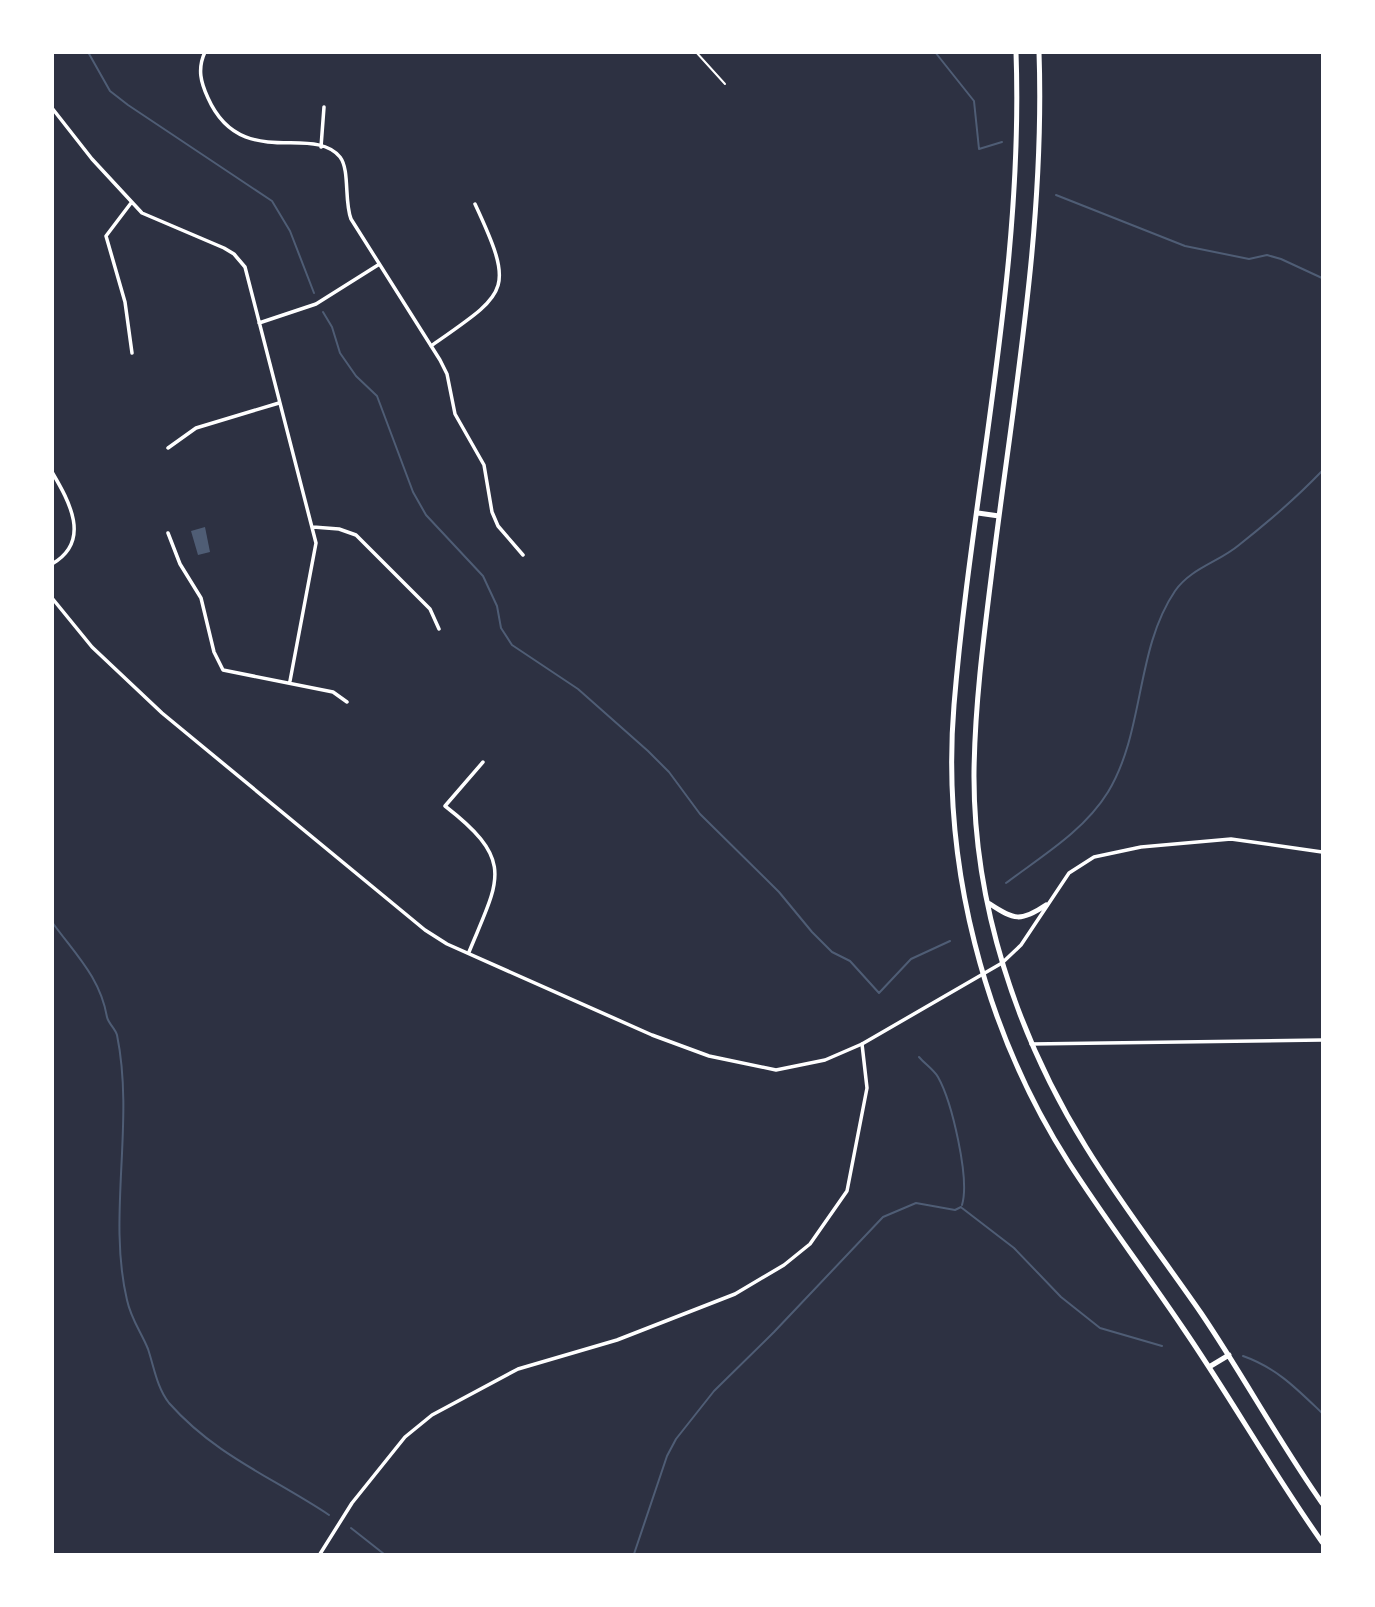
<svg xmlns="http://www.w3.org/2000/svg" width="1375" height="1607" font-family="'DM Sans',sans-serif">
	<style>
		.water { fill: #4f5d75 }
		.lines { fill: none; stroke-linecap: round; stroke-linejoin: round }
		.stream { stroke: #4f5d75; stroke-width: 2 }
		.service { stroke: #fff; stroke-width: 2 }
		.minor { stroke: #fff; stroke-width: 3.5 }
		.tertiary { stroke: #fff; stroke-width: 3.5 }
		.primary { stroke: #fff; stroke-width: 5 }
	</style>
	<rect width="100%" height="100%" fill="#2d3142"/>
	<path class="water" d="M205,527L210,552L198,555L191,531Z"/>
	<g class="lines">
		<path class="stream" d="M88,52L110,91L128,105L272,201L290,231L314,293
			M935,52L974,101L979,149L1002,142
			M1056,195L1185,246L1249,259L1267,255L1281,259L1322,278
			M323,312L332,327L340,353L356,376L377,396L413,492L426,515L483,576L497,606L501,628L512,645L578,689L648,751L669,772L700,814L779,892L812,932L832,952L850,961L879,993L911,959L950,941
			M1006,883C1042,856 1084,831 1108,792C1145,731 1135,650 1175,591C1191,568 1219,562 1239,545C1267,523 1297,497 1322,471
			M52,922C75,954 100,977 107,1017C108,1023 115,1028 117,1035C135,1123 107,1216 127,1300C131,1319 141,1332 148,1349C154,1367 157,1388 169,1403C216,1456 272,1477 329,1515
			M919,1057C925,1064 934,1070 938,1077C952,1102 970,1179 962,1205
			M962,1208L1014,1248L1061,1297L1100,1328L1162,1346
			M1243,1356C1277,1368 1297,1389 1322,1413
			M351,1528L384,1554
			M634,1554L667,1456L676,1439L714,1391L774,1332L883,1217L916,1203L955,1210L961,1207"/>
		<path class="service" d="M696,52L725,84"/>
		<path class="minor" d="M205,52C197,69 201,83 208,98C241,172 312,123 340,157C350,170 344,201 351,219L440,360L447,374L455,414L484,465L492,512L498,526L523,555
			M52,108L92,159L142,213L224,248L234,254L245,267L316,543L290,681
			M321,147L324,107
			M131,203L106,236L125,302L132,353
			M259,323L316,304L378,265
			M431,346C508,292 516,292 475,204
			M168,448L196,428L279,403
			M52,472C69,501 92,541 52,564
			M313,527L339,529L356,535L430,609L439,629
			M168,533L180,564L201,598L214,652L223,670L333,692L347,702
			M469,952C499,879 516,861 445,806L483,762
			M320,1554L352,1503L405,1437L432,1415L518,1369L617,1340L735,1294L784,1265L810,1244L847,1191L867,1088L862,1044"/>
		<path class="tertiary" d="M52,598L92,647L162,713L425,930L447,944L652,1035L709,1056L776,1070L825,1060L862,1044L1002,963L1021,945L1069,873L1094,857L1141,847L1231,839L1322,852
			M1031,1044L1322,1040"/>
		<path class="primary" d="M1016,52C1024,272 972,487 954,705C941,863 984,1030 1069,1163C1105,1219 1146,1273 1183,1328C1231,1398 1273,1473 1322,1542
			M1039,52C1045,221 1015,389 994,555C985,627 975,699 974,772C973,903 1017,1036 1086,1147C1121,1204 1163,1258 1201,1313C1243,1375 1279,1442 1322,1503
			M978,513L999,516
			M990,904C1014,920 1021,922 1046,905
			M1209,1367L1229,1355"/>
	</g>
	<rect width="1375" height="1607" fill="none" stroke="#ffffff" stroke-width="108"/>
</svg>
